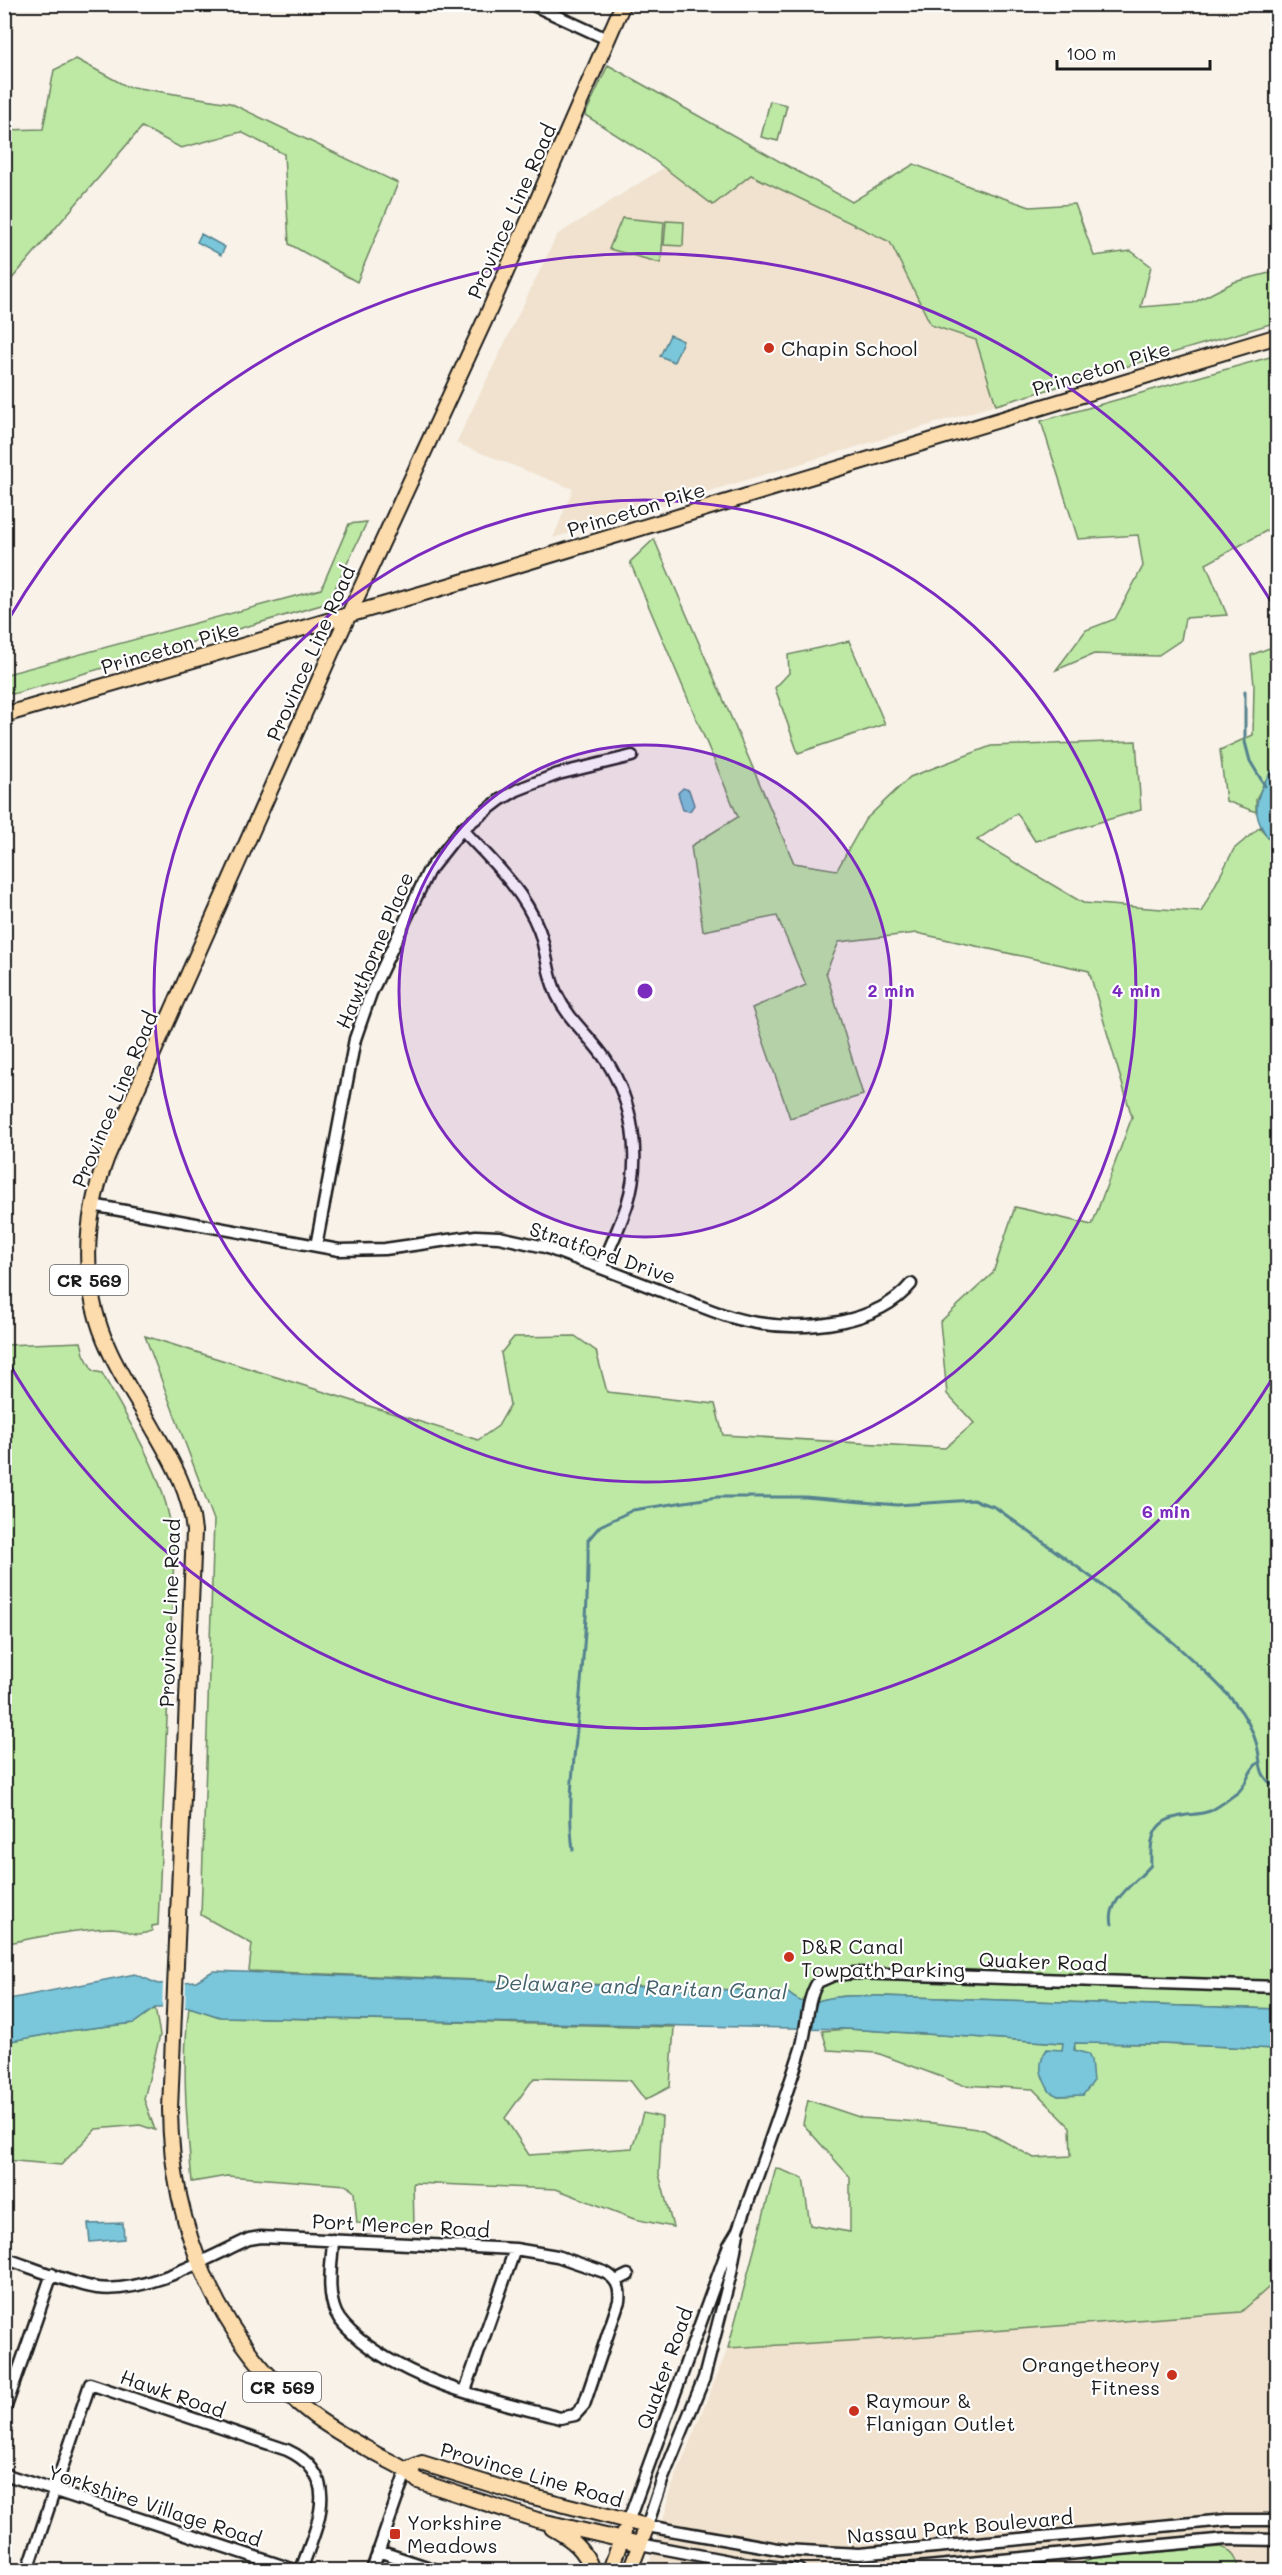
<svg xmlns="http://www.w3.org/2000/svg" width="1282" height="2575" font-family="Mali,sans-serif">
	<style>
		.built { fill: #f0e2ce }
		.green { fill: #bde9a5; stroke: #6c8260; stroke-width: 1.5 }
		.water { fill: #7ac6da; stroke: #54828e; stroke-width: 1.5 }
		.pier { fill: #f8f2e9 }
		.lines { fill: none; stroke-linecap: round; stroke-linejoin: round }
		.stream { stroke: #54828e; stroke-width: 3 }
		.minor-casing { stroke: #1c1c1c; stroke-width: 15 }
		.major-casing { stroke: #1c1c1c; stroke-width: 18 }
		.minor { stroke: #fff; stroke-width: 10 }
		.major { stroke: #fcdcac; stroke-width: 14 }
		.ring { fill: none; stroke: #7b2cbf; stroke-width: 3 }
		.poi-dot { fill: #c8321e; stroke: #fff; stroke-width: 2 }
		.labels { text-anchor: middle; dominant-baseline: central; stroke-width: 4.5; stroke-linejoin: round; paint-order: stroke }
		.shield { fill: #fff; stroke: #606060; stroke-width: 1.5 }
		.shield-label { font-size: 18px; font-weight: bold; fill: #1c1c1c }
		.street-label { font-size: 20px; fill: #1c1c1c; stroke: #fff }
		.poi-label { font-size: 20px; fill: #1c1c1c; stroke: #fff; text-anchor: start }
		.water-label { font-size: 21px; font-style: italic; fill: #426068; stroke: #fff }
		.centre { fill: #7b2cbf; stroke: #fff; stroke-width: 3 }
		.ring-label { font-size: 18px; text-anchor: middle; font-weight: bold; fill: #7b2cbf; stroke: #fff; stroke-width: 4.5; stroke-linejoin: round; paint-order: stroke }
	</style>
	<rect width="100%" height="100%" fill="#f8f2e9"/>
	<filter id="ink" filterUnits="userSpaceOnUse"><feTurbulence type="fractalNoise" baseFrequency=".0167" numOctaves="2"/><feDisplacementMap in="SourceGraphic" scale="12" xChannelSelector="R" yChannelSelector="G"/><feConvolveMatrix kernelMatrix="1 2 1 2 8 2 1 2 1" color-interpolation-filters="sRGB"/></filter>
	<g filter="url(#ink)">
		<path class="built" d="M695,148L1025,307L1046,390L553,538L573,489L456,443L557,235Z
			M1277,2280V2570H647L666,2510L668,2496L728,2348L899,2338L1241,2312Z"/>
		<path class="green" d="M76,59L126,86L230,103L398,183L357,282L289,244L284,154L241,132L181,148L142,127L10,281L5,279V130L43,129L54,70Z
			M608,65L852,202L914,164L971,187L1030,207L1075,204L1094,256L1131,251L1151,266L1141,307L1193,303L1234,282L1277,271V322L996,405L976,340L931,325L890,242L751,175L713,205L645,153L585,115Z
			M770,101L787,105L778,141L761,137Z
			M622,218L664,222L661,263L609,249Z
			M666,221L684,222L683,246L664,245Z
			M1277,355V525L1206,564L1227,615L1185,618L1181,640L1157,656L1094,654L1056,670L1086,630L1115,619L1143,566L1138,535L1078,539L1041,421Z
			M367,522L328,603L13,694L5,689L7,674L321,589L349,524Z
			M654,539L794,863L837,870L865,820L910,777L991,746L1136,741L1141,810L1035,841L1017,813L977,840L1083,903L1201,912L1234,849L1260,827L1277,850V2009L881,1996C867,1996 851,1995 837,1997C814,2000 808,2011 787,1992L249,1971L252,1944L201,1915L214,1520L145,1336L478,1440L498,1426L510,1405L501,1353L514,1337L575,1336L596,1351L607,1392L715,1404L723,1435L945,1448L974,1423L947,1394L940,1322L993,1273L1015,1207L1092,1225L1132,1117L1089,971L917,933L839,942L826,972L863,1095L790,1118L752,1008L806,985L777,916L703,931L691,846L738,817L630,562Z
			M849,641L885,724L798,753L775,688L789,673L788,655Z
			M1277,645V766L1264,783L1256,800V812L1226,801L1220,750L1253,735L1254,685L1251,655Z
			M81,1342L84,1354L93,1371L102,1373C135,1433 172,1485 174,1556L158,1925L152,1926V1931C128,1939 131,1928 112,1928C77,1929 43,1936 9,1943L5,1962V1345Z
			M189,2007L220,2017L674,2027L670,2087L645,2100L630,2080L534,2078L505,2118L529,2155L632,2148L643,2113L662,2117L659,2174L673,2227L634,2219L556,2189L413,2183L414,2226L357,2223L354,2192L347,2185L227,2176L192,2182C187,2124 181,2065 189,2007Z
			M155,2008L160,2035L144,2099L155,2130L140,2125L96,2129L61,2165L5,2160L4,2042L67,2031L134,2023Z
			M848,2029L1063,2043L1058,2096L1083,2095L1074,2043L1162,2044L1277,2049V2280L1241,2312L899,2338L728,2348L776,2168L803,2178L810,2225L850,2232V2177L803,2124L808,2100L862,2118L934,2123L984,2130L1034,2158L1071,2156L1070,2127L1033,2089L963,2085L877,2053L828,2050L822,2031Z
			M1221,2547C1234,2551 1237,2557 1238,2570H1048L1079,2567V2564L1094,2557Z"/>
		<path class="water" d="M201,234L225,247L221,255L197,242Z
			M670,335L683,341L674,362L660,356Z
			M1277,766V850C1260,827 1249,814 1263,785C1267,778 1271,770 1277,766Z
			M683,788L689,790L694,805L690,811L683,810L678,793Z
			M213,1971L787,1992C808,2011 814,1999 837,1997C851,1995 867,1996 881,1996L1277,2009L1278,2049L1162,2044L1075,2043L1074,2050L1088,2054L1091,2060L1093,2082L1083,2095L1058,2096L1050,2092C1041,2077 1036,2065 1047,2049L1062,2050L1063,2043L848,2029L220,2017L189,2007L155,2008L134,2023L67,2031L5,2042L4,2000L135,1974L158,1984L196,1981Z
			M123,2223L124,2239L90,2242L88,2224Z"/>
		<path class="pier" d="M186,1979L185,2010L162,2011L163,1980Z"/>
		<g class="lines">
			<path class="stream" d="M1245,691V742L1250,761L1265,786
				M573,1850C567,1806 574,1762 578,1718C583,1658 589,1600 588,1540L600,1526L633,1510L717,1497H805L897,1505L973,1500L995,1507C1056,1552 1119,1595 1176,1645C1196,1664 1217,1681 1234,1702C1244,1714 1252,1728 1256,1742C1263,1764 1255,1774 1278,1789
				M1112,1924C1106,1900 1137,1882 1151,1865C1150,1843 1151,1822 1177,1817C1187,1814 1200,1815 1210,1811C1219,1807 1229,1799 1237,1793C1248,1785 1247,1771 1258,1763"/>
			<g class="minor-casing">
				<path id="minor" d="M531,4L607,39
					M1276,4L1278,9
					M462,829C491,860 523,889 539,930C547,951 547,975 557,995C569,1021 591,1037 606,1060C633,1102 642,1157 627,1205C620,1226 610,1247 601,1268
					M92,1205L339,1250L385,1249L476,1236L499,1237L545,1247C588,1263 631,1279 674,1296C701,1306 728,1319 757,1323C806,1331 877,1325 911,1284
					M316,1246L355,1039L371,993L428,872L462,829L500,800L517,790L558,774L632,756
					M738,2233L731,2273L704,2378L663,2478L647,2526L784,2550L859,2554L1226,2520H1278
					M4,2258C31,2267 71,2284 97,2288C146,2294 205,2259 249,2239L261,2237L515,2249L557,2256L604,2272C616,2278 621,2287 619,2301L584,2405L575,2415L560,2418C491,2400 417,2385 360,2340C351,2332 341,2324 336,2313C326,2291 332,2263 333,2240
					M616,2281L628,2275
					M465,2391L515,2249
					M4,2412L52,2274
					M4,2474L295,2570
					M628,2522L729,2245L738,2230C759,2171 781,2112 800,2052C808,2030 805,2002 818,1982L834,1975L855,1973L1278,1987
					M640,2544L734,2562L799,2570
					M378,2551L436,2570
					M28,2570L90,2384L287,2450C344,2476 316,2527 301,2570
					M372,2570L407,2469
					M895,2570L1227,2539L1278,2540"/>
			</g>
			<g class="major-casing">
				<path id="major" d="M623,4L489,311L332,651L107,1157C83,1220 80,1287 109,1350C121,1377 139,1403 154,1430C173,1463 190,1492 194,1531L170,2109C171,2226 218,2344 314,2416C333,2430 355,2442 376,2454C392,2463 405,2467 418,2481L537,2520L640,2544
					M4,715L448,586L1278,336
					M407,2469L422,2463L518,2493L647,2526L630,2570
					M552,2528C572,2539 585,2549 592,2570
					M610,2570L624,2532"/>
			</g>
			<use href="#minor" class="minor"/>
			<use href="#major" class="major"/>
		</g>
	</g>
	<circle cx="645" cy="991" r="246" fill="#7b2cbf" fill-opacity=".12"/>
	<g class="ring">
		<circle cx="645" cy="991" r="246"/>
		<circle cx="645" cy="991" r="491"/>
		<path d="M1277 1371A737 737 0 0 1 7 1360M7 622A737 737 0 0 1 1277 611"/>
	</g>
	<g class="poi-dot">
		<circle cx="769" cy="348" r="6"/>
		<circle cx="789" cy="1957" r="6"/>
		<circle cx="1172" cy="2375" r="6"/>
		<circle cx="854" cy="2411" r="6"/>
		<rect x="389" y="2528" width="12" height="12" rx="3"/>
	</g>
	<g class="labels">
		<g class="shield">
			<rect x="50" y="1265" width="78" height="30" rx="4.5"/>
			<rect x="243" y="2372" width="78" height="30" rx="4.5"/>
		</g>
		<g class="shield-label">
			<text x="89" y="1280">CR 569</text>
			<text x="282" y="2387">CR 569</text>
		</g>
		<g class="street-label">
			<text transform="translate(511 211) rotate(-66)">Province Line Road</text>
			<text transform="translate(1101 368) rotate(-17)">Princeton Pike</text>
			<text transform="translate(636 509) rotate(-17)">Princeton Pike</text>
			<text transform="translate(170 647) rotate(-16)">Princeton Pike</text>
			<text transform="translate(310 653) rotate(-66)">Province Line Road</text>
			<text transform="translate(374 950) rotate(-67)">Hawthorne Place</text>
			<text transform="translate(114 1099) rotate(-67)">Province Line Road</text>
			<text transform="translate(603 1252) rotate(19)">Stratford Drive</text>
			<text transform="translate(169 1613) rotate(-88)">Province Line Road</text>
			<text transform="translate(1043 1961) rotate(2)">Quaker Road</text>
			<text transform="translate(401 2225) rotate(3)">Port Mercer Road</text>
			<text transform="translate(664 2368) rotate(-70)">Quaker Road</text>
			<text transform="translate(173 2393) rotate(19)">Hawk Road</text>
			<text transform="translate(532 2474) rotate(16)">Province Line Road</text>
			<text transform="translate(155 2505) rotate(18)">Yorkshire Village Road</text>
			<text transform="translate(960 2526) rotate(-5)">Nassau Park Boulevard</text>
		</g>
		<g class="poi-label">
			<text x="781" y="348">Chapin School</text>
			<text x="801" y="1946">D&amp;R Canal<tspan x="801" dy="23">Towpath Parking</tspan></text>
			<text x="1160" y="2364" text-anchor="end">Orangetheory<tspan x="1160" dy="23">Fitness</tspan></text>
			<text x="866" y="2400">Raymour &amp;<tspan x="866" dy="23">Flanigan Outlet</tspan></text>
			<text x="407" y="2522">Yorkshire<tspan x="407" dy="23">Meadows</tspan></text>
		</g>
		<g class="water-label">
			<text transform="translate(641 1986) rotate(2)">Delaware and Raritan Canal</text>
		</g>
	</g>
	<circle cx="645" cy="991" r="9" class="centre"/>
	<g class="ring-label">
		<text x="891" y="997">2 min</text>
		<text x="1136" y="997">4 min</text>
		<text x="1166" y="1518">6 min</text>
	</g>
	<rect width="1282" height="2575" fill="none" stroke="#fff" stroke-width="24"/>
	<rect x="12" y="12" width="1258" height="2551" fill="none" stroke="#1c1c1c" stroke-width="2" filter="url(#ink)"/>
	<path d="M1057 60v9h153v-9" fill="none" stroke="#1c1c1c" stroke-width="3"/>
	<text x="1066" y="60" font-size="18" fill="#1c1c1c" stroke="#ffffff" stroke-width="4.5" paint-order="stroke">100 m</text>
</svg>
